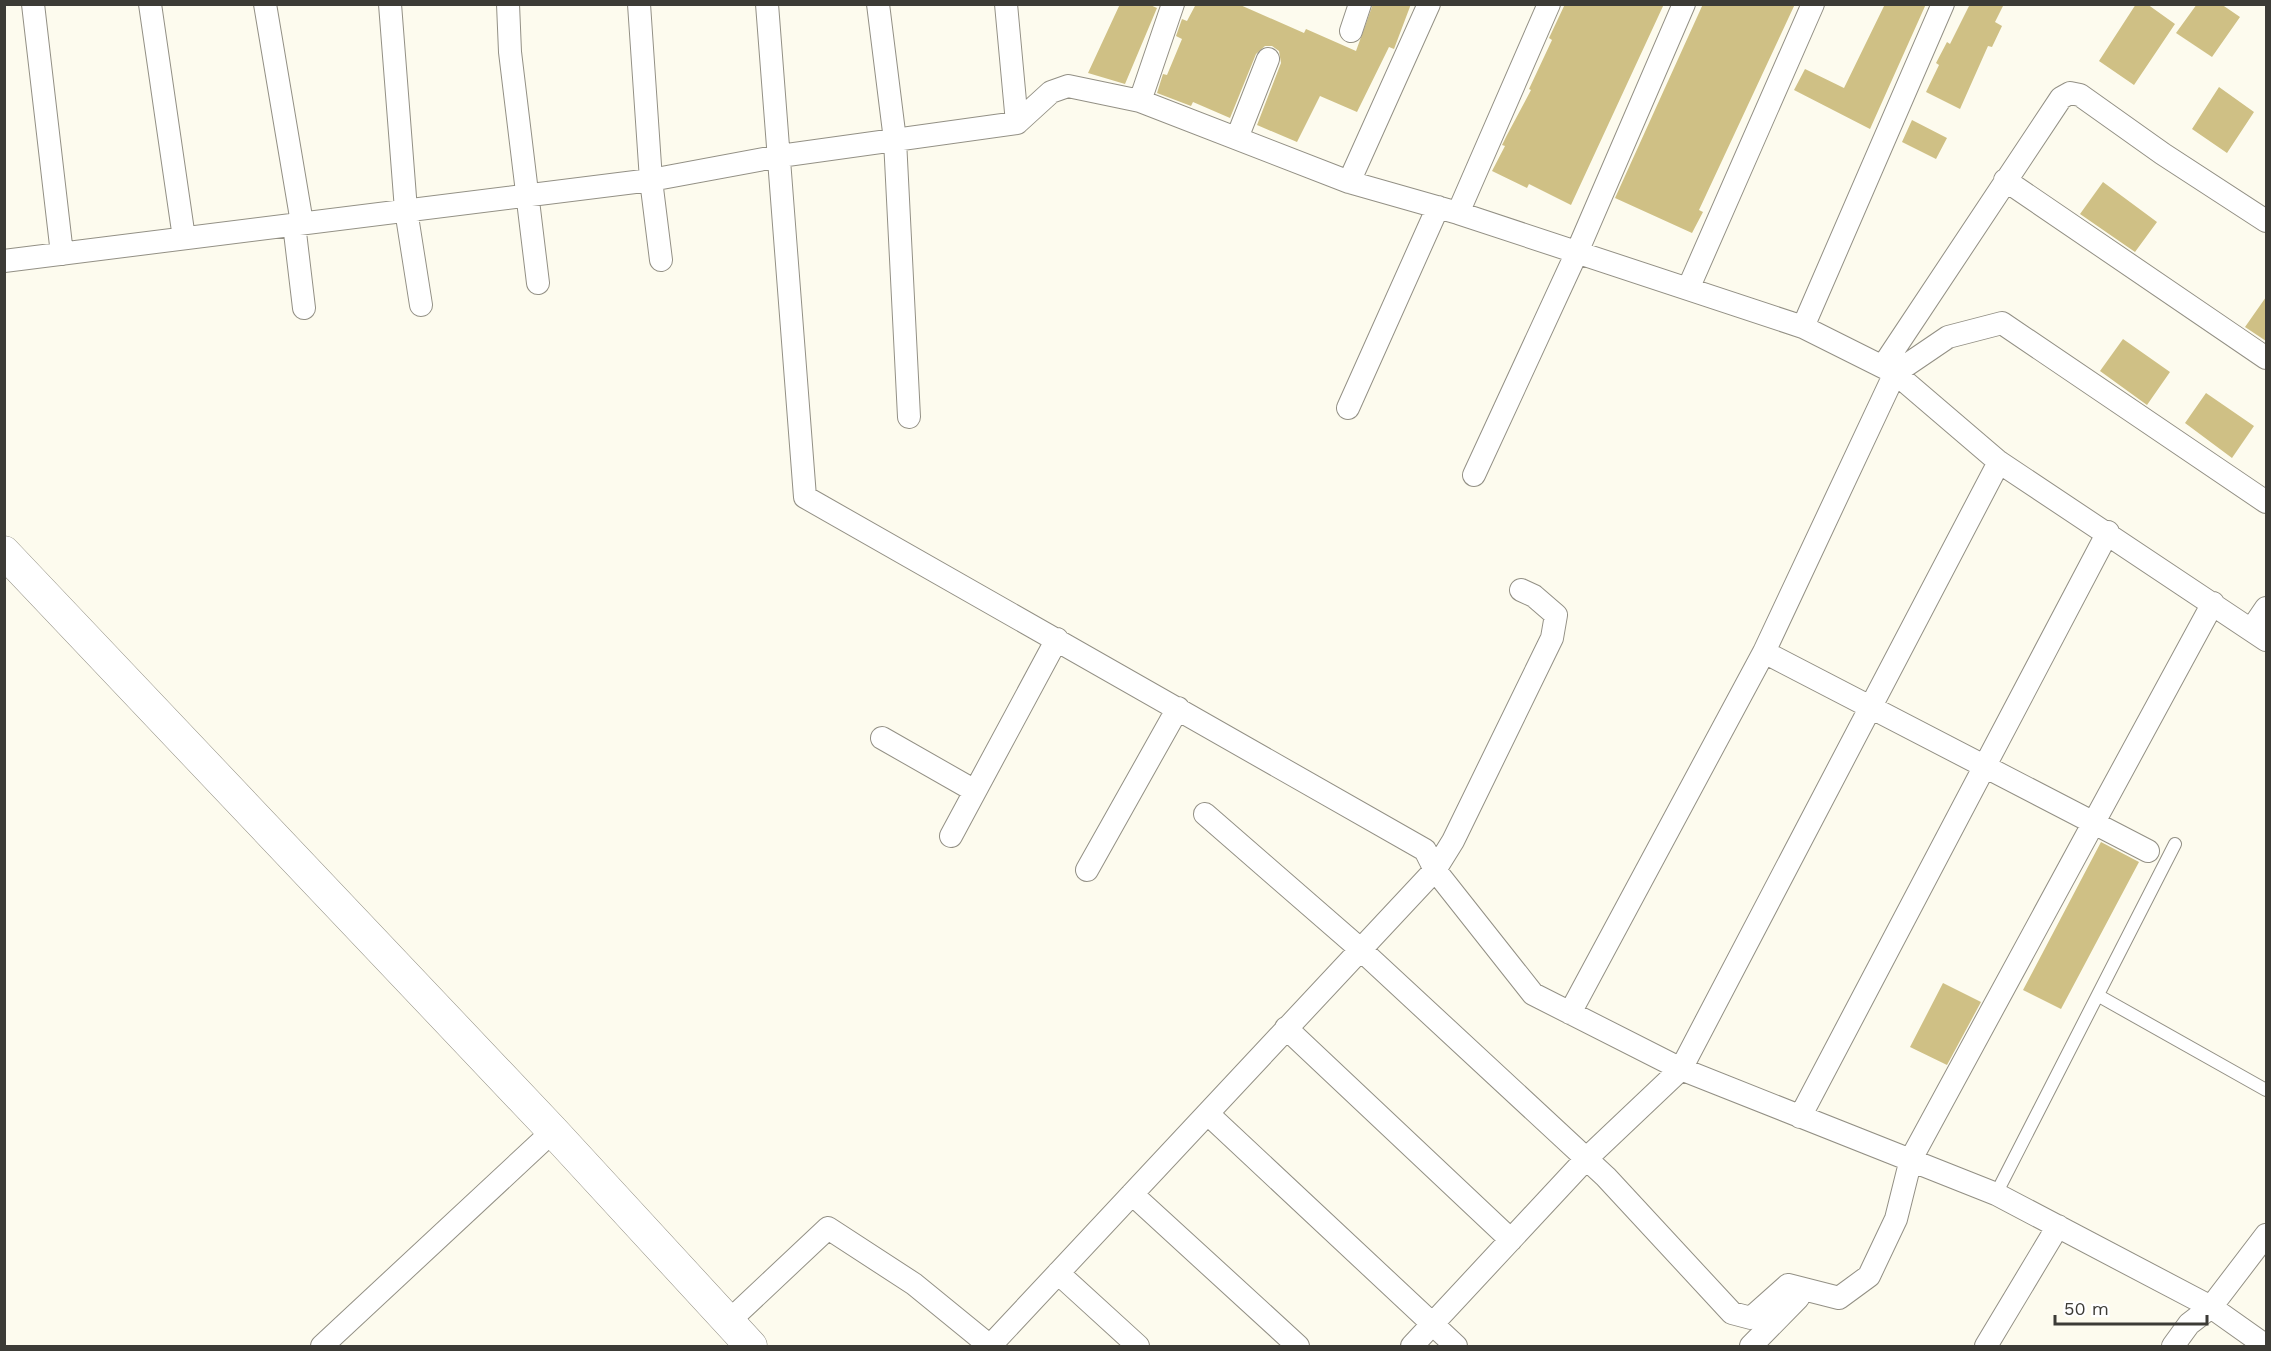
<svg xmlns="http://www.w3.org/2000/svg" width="2271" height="1351" font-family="'Work Sans',sans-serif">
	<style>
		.building { fill: #cfc085 }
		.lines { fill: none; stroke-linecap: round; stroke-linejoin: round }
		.service-casing { stroke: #939085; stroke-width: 14 }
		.minor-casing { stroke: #939085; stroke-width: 24 }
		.secondary-casing { stroke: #939085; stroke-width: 33 }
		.service { stroke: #fff; stroke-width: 12 }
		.minor { stroke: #fff; stroke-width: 22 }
		.secondary { stroke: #fff; stroke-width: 32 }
	</style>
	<rect width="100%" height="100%" fill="#fdfbee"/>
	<path class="building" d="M1120,4H1148L1157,8L1125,84L1088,73Z
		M1196,4H1238L1304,33L1306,29L1356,51L1373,4H1411L1394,49L1389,47L1357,112L1320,96L1297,142L1257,125L1281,63L1279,51L1272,46H1265L1256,54L1230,118L1193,102L1191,106L1157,93L1163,74L1167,75L1182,39L1176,36L1182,19L1187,21Z
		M1565,4H1664L1571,205L1529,184L1527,188L1492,171L1505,146L1502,145L1507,135L1531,90L1529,89L1552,40L1549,38Z
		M1703,4H1795L1713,180L1699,210L1703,212L1692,233L1615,198Z
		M1885,4H1926L1870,129L1794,90L1805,69L1844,88Z
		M1970,4H2004L1995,22L2002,26L1992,47L1988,46L1960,109L1926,92L1939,65L1936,63L1947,42L1950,44Z
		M2136,4H2147L2175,24L2134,85L2099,61Z
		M2197,4H2221L2240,17L2212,57L2176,33Z
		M2219,87L2254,112L2227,153L2192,129Z
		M1912,120L1947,138L1936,159L1902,142Z
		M2103,182L2157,222L2135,252L2080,214Z
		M2266,297V341L2245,327Z
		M2123,339L2170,372L2147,405L2100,371Z
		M2206,393L2254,426L2232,458L2185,423Z
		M2101,842L2139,862L2061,1009L2023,990Z
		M1943,983L1981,1002L1947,1065L1910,1047Z"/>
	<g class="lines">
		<g class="service-casing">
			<path id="service" d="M2099,996L2266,1090
				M1996,1194L2175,844"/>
		</g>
		<g class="minor-casing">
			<path id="minor" d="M33,4L62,254
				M150,4L184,238
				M265,4L302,223
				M390,4L406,210L421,305
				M508,4L510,52L538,283
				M639,4L651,180L661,260
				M767,4L805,497L1425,850L1435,870L1533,994L1681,1069L1996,1194L2211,1307L2266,1346
				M878,4L895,140L909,417
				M1006,4L1017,123
				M1351,31L1360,4
				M1140,101L1173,4
				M1237,138L1268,59
				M2005,180L2266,358
				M1349,182L1429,4
				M1458,213L1549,4
				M294,224L304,308
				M4,261L651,180L780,156L1017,123L1051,92L1068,86L1140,101L1349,182L1458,213L1803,327L1895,373L1999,462L2266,640
				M1688,289L1813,4
				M1803,327L1943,4
				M1883,366L2061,98L2070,93L2080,95L2163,154L2266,221
				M1348,408L1438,207
				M1474,475L1577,252L1684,4
				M2251,630L2266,608
				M1764,652L2148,851
				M882,738L975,791
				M1205,814L1359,948L1606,1177L1732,1313L1751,1318L1788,1285L1839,1298L1869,1276L1896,1219L1911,1159L2213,603
				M951,836L1057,639
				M1087,870L1178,708
				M1570,1013L1764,652L1895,373L1948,337L2002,323L2266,502
				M1286,1028L1511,1240
				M1208,1114L1456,1346
				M1800,1117L2108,532
				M1132,1194L1298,1346
				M1058,1273L1138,1346
				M728,1322L828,1228L914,1284L990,1346
				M322,1346L553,1131
				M990,1346L1435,870L1453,841L1552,638L1556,615L1534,596L1521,590
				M1412,1346L1586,1159L1681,1069L1999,462
				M1751,1346L1798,1298L1788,1285
				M1986,1346L2058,1226
				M2173,1346L2189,1324L2211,1307L2266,1235"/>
		</g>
		<g class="secondary-casing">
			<path id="secondary" d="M4,552L553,1131L751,1346"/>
		</g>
		<use href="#service" class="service"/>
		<use href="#minor" class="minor"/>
		<use href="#secondary" class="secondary"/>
	</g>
	<rect width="2271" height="1351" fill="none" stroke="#3c3b36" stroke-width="12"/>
	<path d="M2055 1315v9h152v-9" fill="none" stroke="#3c3b36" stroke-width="3"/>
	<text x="2064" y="1315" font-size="18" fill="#3c3b36" stroke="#ffffff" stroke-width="4.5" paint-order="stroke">50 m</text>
</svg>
